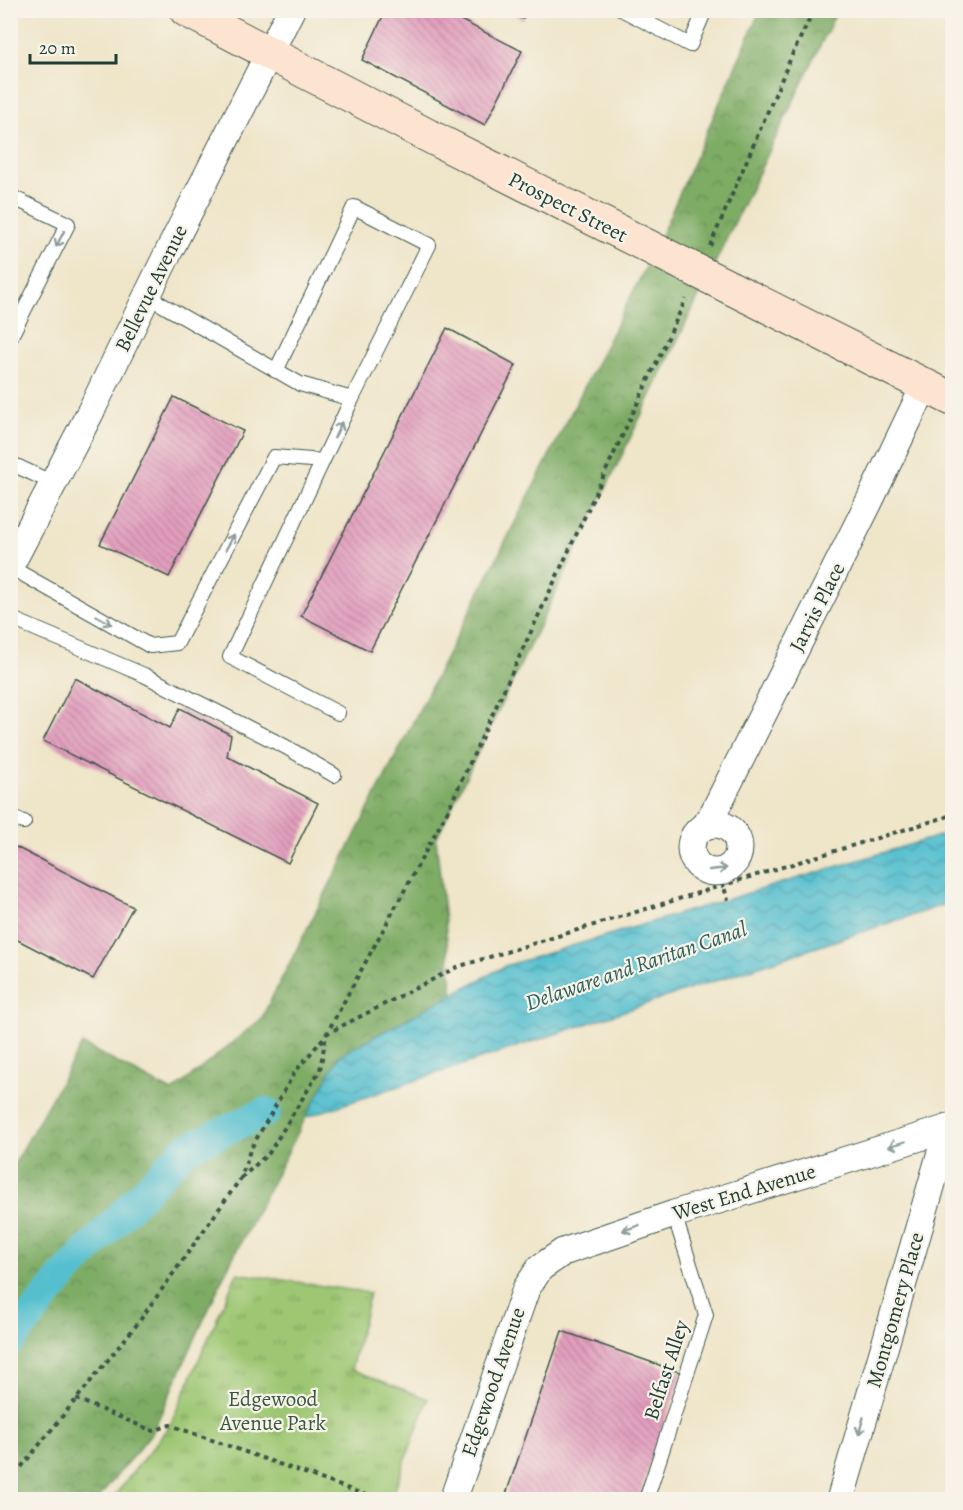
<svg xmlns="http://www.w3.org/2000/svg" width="963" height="1510" font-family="Alegreya,serif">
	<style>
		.forest { fill: url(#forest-crowns); stroke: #4e744c; stroke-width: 1.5 }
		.park { fill: url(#park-tufts); stroke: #5e8254; stroke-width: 1.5 }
		.water { fill: url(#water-waves); stroke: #3a7e82; stroke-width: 1.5 }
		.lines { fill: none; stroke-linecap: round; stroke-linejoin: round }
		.canal { stroke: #54bfcf; stroke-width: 30 }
		.building { fill: url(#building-back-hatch) }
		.lane-casing { stroke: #3e564a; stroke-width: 16 }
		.street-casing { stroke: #3e564a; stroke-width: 29 }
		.secondary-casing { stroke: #3e564a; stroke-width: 35 }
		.path { stroke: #3e564a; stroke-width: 4; stroke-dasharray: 4.5 4.5; stroke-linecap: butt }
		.lane { stroke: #fff; stroke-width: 14 }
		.street { stroke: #fff; stroke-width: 27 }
		.secondary { stroke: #fde4d0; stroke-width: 33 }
		.secondary-bridge-casing { stroke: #3e564a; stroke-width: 35; stroke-linecap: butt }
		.secondary-bridge { stroke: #fde4d0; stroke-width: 33 }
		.oneway { stroke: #8f9e9a }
		.labels { text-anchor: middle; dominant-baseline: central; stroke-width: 4.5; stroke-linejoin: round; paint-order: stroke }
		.street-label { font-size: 21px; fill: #1f3d34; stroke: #f7f3e8 }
		.park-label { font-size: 21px; fill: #385941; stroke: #f7f3e8 }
		.water-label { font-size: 22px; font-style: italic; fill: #2c5e5b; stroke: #f7f3e8 }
	</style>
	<defs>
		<pattern id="forest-crowns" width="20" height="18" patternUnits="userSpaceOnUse" patternTransform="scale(1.5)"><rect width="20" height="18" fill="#7eac65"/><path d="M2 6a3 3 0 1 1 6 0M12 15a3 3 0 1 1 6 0" fill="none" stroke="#678d54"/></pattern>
		<pattern id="park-tufts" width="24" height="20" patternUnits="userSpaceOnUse" patternTransform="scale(1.5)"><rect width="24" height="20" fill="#9ec773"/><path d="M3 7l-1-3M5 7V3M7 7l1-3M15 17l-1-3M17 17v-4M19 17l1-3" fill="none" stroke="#80a35f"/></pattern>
		<pattern id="water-waves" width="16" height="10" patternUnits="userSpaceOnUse" patternTransform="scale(1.5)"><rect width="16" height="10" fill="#54bfcf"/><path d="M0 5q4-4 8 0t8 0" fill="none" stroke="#459ca9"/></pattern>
		<pattern id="building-back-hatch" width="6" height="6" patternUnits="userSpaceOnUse" patternTransform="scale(1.5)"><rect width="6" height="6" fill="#e39fbe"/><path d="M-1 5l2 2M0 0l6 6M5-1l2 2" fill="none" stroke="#b7839b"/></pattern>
	</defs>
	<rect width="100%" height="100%" fill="#f7f3e8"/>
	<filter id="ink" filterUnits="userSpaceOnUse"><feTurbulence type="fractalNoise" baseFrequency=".0167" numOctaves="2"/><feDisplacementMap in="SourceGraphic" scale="12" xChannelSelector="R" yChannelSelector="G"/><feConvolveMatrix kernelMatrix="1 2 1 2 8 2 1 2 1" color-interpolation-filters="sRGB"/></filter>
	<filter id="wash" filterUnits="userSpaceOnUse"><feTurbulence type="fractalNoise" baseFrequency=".008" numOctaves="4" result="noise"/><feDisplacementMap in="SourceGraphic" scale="24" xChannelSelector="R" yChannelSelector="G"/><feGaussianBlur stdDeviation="1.35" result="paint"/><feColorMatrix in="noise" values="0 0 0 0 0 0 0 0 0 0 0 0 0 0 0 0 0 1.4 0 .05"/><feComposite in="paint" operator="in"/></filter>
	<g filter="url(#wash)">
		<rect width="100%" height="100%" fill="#efe5c9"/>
		<path class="forest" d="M760,11H837L436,839L453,995L340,1055L306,1117L226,1271L153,1431L98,1499L11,1500V1170L82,1044L172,1092L261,1019L656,247Z"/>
		<path class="park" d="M237,1273L370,1293L351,1369L428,1399L391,1499H112L170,1425Z"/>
		<path class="water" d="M952,832V902L306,1117L340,1055L505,966Z"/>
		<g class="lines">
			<path class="canal" d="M10,1342L66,1273L185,1149L266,1112"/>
		</g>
		<g id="blocks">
			<path class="building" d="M386,10H441L522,51L485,125L362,60Z
				M504,10H527L523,19Z
				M447,328L516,365L370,651L301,616Z
				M174,397L243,431L169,577L100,544Z
				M75,678L170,728L180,708L231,735L227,756L318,803L288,863L43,741Z
				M10,844L133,907L93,979L10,936Z
				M562,1331L682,1373L638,1500H504Z"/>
		</g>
	</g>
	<g filter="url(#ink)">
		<use href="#blocks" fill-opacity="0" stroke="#3e564a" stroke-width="1.5"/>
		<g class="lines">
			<g class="lane-casing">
				<path id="lane" d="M623,10L690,45L705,10
					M10,196L68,224L10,338
					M147,296L300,384L352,399L429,245L354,207L276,371
					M10,463L53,483
					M10,567L150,646L177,643L274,457L323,461
					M10,618L144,675L286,747L334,775
					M338,713L230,657L352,399
					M10,818L24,822
					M653,1500L647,1497L706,1315L674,1214"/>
			</g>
			<g class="street-casing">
				<path id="street" d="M10,566L90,413L165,259L291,10
					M691 848a24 24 0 1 1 48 0a24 24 0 1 1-48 0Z
					M704,826L714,812L869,502L925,385
					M453,1500L526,1289L540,1268L563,1252L674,1214L952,1127
					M840,1500L948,1128"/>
			</g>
			<g class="secondary-casing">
				<path id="secondary" d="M186,10L423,133L685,265
					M731,288L952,399"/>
			</g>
			<path class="path" d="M710,246L792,55L814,10
				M719,872L728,900
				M326,1034L457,967L952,815
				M241,1178L269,1153L320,1070L326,1035
				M76,1399L153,1431L170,1425L374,1498
				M10,1481L138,1323L241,1178L250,1150L295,1072L326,1035L447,812L686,299"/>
			<use href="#lane" class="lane"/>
			<use href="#street" class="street"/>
			<use href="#secondary" class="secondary"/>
			<g class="secondary-bridge-casing">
				<path id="secondary-bridge" d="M685,265L731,288"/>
			</g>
			<use href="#secondary-bridge" class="secondary-bridge"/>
		</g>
		<defs><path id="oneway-shaft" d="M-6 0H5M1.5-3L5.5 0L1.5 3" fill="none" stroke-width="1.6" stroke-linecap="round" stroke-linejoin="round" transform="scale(1.5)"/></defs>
		<g class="oneway">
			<use href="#oneway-shaft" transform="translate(60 239) rotate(117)"/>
			<use href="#oneway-shaft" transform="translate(338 430) rotate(-65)"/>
			<use href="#oneway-shaft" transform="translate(230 542) rotate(-62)"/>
			<use href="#oneway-shaft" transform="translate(104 620) rotate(30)"/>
			<use href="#oneway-shaft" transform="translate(718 869) rotate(-6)"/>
			<use href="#oneway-shaft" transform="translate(897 1144) rotate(163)"/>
			<use href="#oneway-shaft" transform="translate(631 1228) rotate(161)"/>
			<use href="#oneway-shaft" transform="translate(861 1426) rotate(106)"/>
		</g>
	</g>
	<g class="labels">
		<g class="street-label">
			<text transform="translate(568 207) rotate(27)">Prospect Street</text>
			<text transform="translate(151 288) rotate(-64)">Bellevue Avenue</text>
			<text transform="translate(817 607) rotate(-63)">Jarvis Place</text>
			<text transform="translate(744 1192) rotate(-17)">West End Avenue</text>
			<text transform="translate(895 1310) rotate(-74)">Montgomery Place</text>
			<text transform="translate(666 1370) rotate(-72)">Belfast Alley</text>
			<text transform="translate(493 1382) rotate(-71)">Edgewood Avenue</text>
		</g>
		<g class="park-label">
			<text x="273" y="1399">Edgewood<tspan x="273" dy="24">Avenue Park</tspan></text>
		</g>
		<g class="water-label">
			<text transform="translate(636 966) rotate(-19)">Delaware and Raritan Canal</text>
		</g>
	</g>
	<rect width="963" height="1510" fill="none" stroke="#f7f3e8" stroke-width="36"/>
	<path d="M30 54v9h86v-9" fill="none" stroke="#1f3d34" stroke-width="3"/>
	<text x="39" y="54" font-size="18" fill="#1f3d34" stroke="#f7f3e8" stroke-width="4.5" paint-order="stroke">20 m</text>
</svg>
